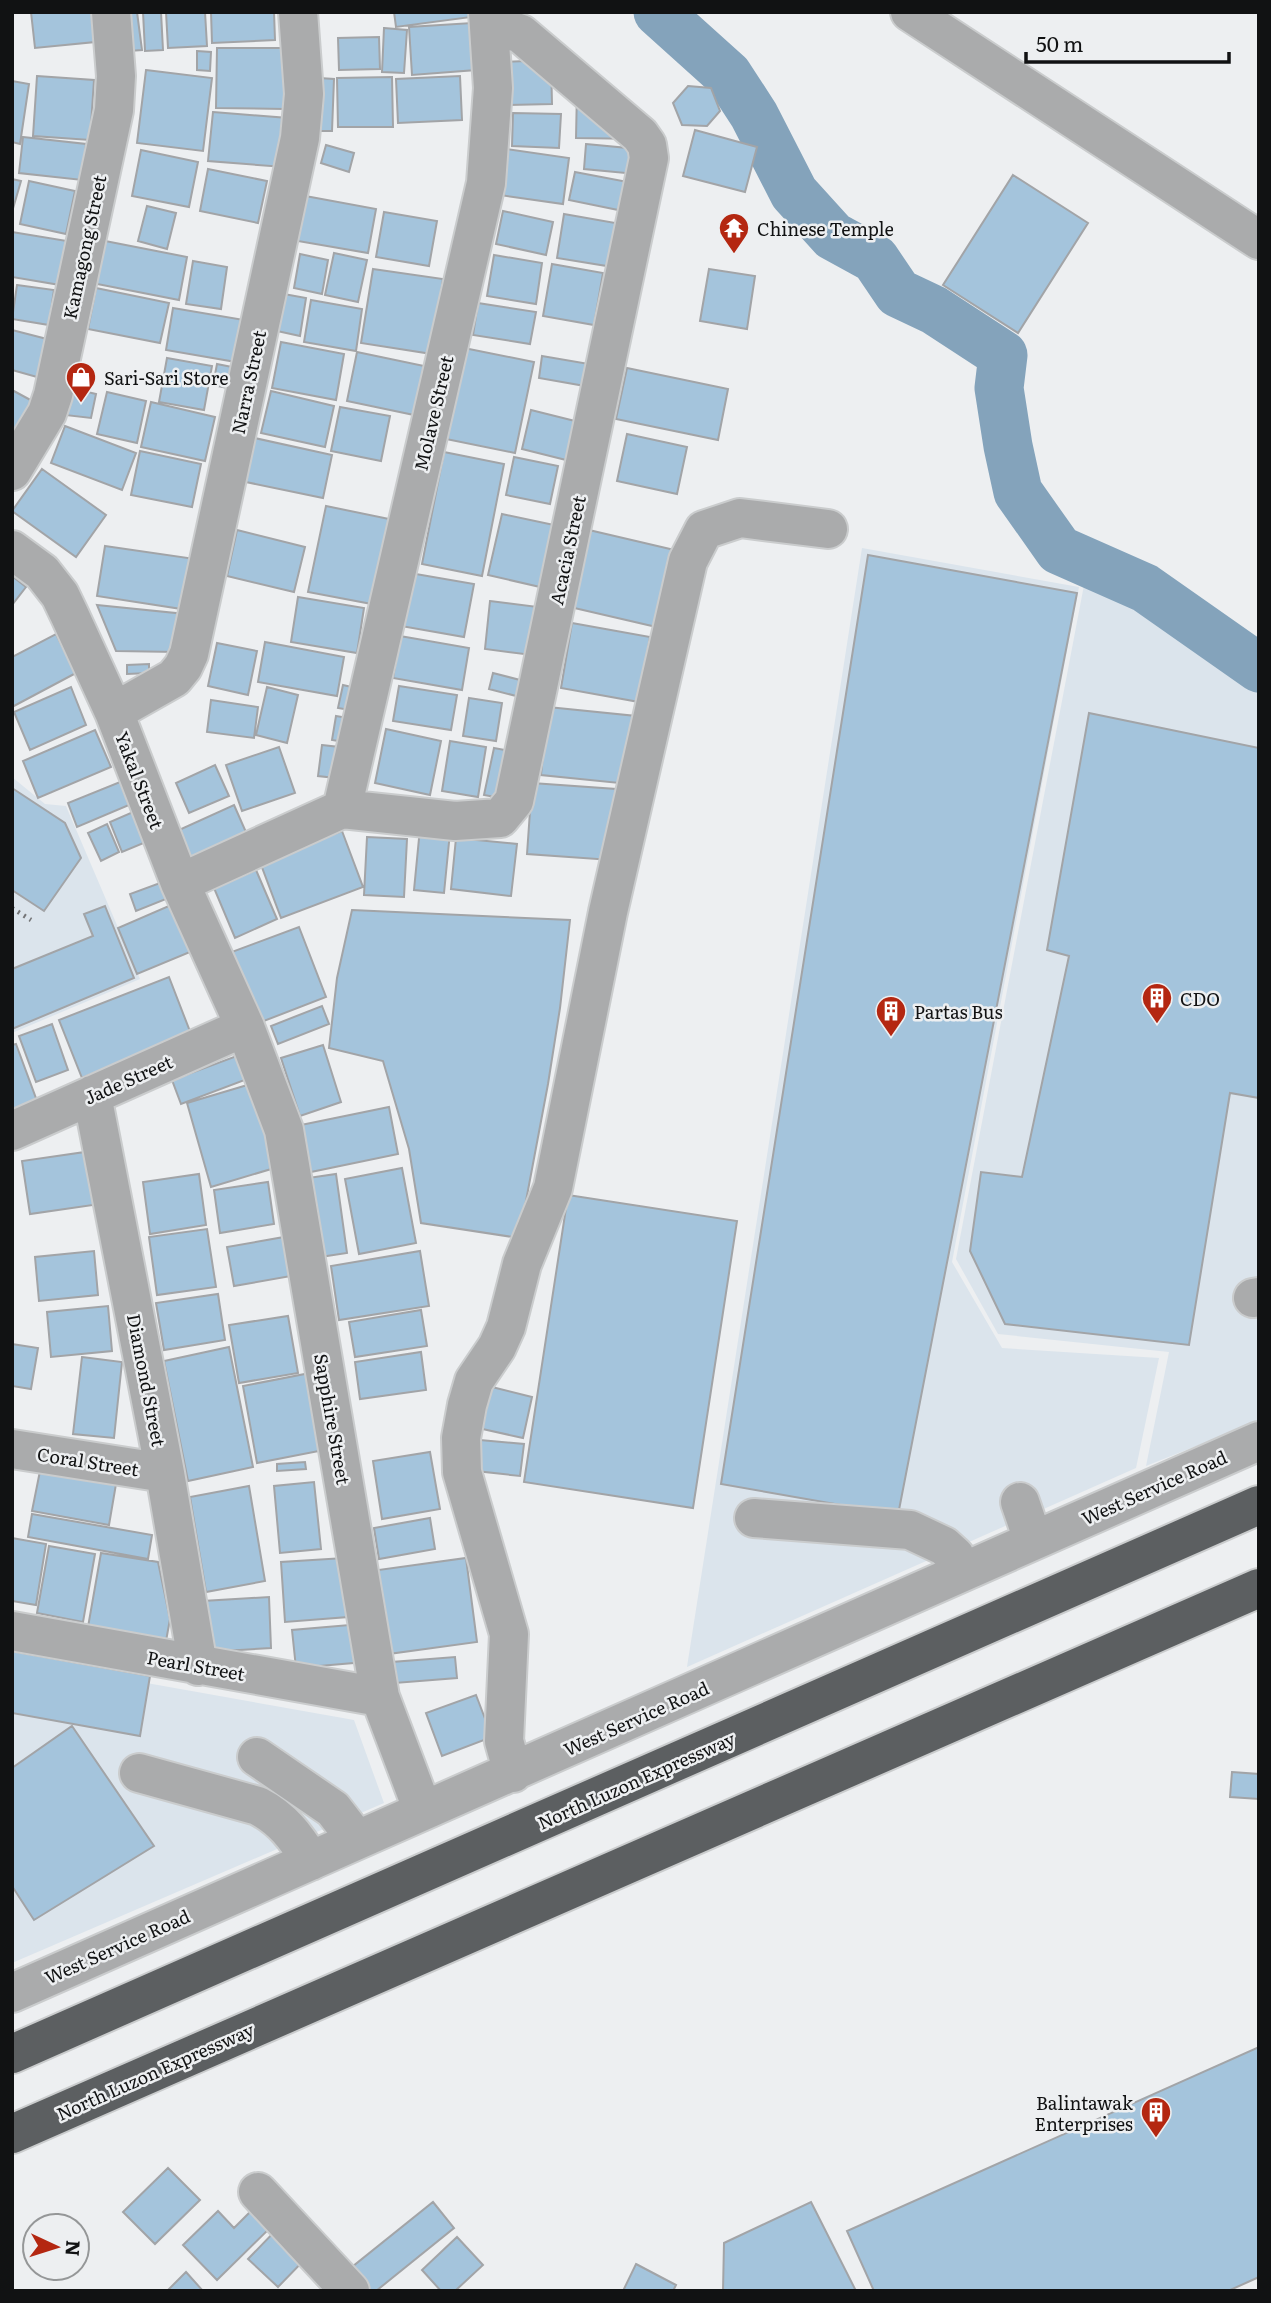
<svg xmlns="http://www.w3.org/2000/svg" width="1271" height="2303" font-family="Literata,serif">
	<style>
		.built { fill: #dbe4ec }
		.lines { fill: none; stroke-linecap: round; stroke-linejoin: round }
		.river { stroke: #84a3bb; stroke-width: 49 }
		.building { fill: #a4c4dc; stroke: #a2a4a7; stroke-width: 2 }
		.minor-casing { stroke: #cacccd; stroke-width: 42 }
		.highway-casing { stroke: #cacccd; stroke-width: 42 }
		.path { stroke: #747577; stroke-width: 4.5; stroke-dasharray: 2 5; stroke-linecap: butt }
		.minor { stroke: #aaabac; stroke-width: 38 }
		.highway { stroke: #5c5f61; stroke-width: 38 }
		.labels { text-anchor: middle; dominant-baseline: central; stroke-width: 5; stroke-linejoin: round; paint-order: stroke }
		.poi-label { font-size: 18px; fill: #111213; stroke: #edeff1; text-anchor: start }
		.street-label { font-size: 18px; fill: #111213; stroke: #edeff1 }
	</style>
	<rect width="100%" height="100%" fill="#edeff1"/>
	<path class="built" d="M862,548L1079,587L952,1262L1002,1348L1159,1358L1136,1468L687,1667Z
		M1088,564L1259,673V1421L1146,1466L1169,1352L998,1334L956,1259Z
		M12,777L45,804L66,806L140,979L12,1033Z
		M12,1659L354,1720L384,1803L12,1963Z"/>
	<g class="lines">
		<path class="river" d="M658,12L728,75L754,115L794,193L833,236L875,259L898,293L934,310L1003,355L999,388L1008,446L1018,492L1059,550L1145,588L1259,668"/>
	</g>
	<path class="building" d="M31,12H92L95,42L35,48Z
		M137,12L142,50L129,51L124,14Z
		M143,12H161L163,50L145,51Z
		M166,12H205L207,46L168,48Z
		M211,12H274L275,40L212,43Z
		M394,12H470L471,17L396,27Z
		M472,23L476,70L412,75L409,27Z
		M384,28L407,30L404,73L382,72Z
		M379,37L380,69L339,70L338,38Z
		M217,48H286L285,109L216,108Z
		M197,51L211,52L210,71L197,70Z
		M551,60L552,104L504,105L503,62Z
		M146,70L212,78L203,151L137,143Z
		M37,76L94,80L90,140L33,136Z
		M460,76L462,120L398,123L396,79Z
		M392,77L393,127H338L337,78Z
		M319,78L334,79L332,131H317Z
		M12,81L29,84L20,144L12,142Z
		M688,86L711,88L720,111L707,126L682,125L673,103Z
		M577,90L641,139L576,138Z
		M213,112L288,118L284,167L208,161Z
		M513,113L561,114L559,148L512,146Z
		M695,130L757,147L745,192L683,176Z
		M23,137L86,144L82,180L19,173Z
		M586,144L638,149L636,174L584,169Z
		M326,145L354,153L349,172L321,163Z
		M506,149L569,158L563,204L500,195Z
		M141,150L198,162L189,207L132,196Z
		M208,169L267,181L258,223L200,211Z
		M575,172L633,183L628,212L569,200Z
		M1013,175L1088,223L1018,333L943,285Z
		M12,179L21,181L12,212Z
		M29,181L75,191L66,234L20,224Z
		M300,195L376,209L368,253L292,240Z
		M147,206L176,213L167,249L138,241Z
		M503,211L553,222L546,255L496,244Z
		M384,212L437,221L429,266L376,257Z
		M564,214L621,224L613,267L557,258Z
		M12,232L67,241L60,285L12,277Z
		M95,239L187,257L179,300L87,282Z
		M334,253L367,260L358,302L325,295Z
		M300,254L328,260L322,294L294,288Z
		M494,255L542,263L536,304L487,296Z
		M193,261L227,267L221,309L186,304Z
		M552,264L603,273L594,325L543,316Z
		M373,269L443,279L432,354L361,343Z
		M709,269L755,276L747,329L700,321Z
		M17,285L54,290L49,325L12,319Z
		M96,288L169,303L160,343L88,329Z
		M284,294L306,298L300,336L277,331Z
		M311,300L362,309L356,351L304,342Z
		M478,303L536,312L530,344L473,335Z
		M173,308L244,320L236,362L166,350Z
		M12,330L47,339L37,377L12,370Z
		M281,342L344,354L336,400L272,388Z
		M464,348L534,362L515,453L446,439Z
		M357,352L424,366L414,415L347,401Z
		M542,356L589,364L585,386L539,378Z
		M167,358L212,366L204,410L159,402Z
		M217,364L237,368L232,389L213,385Z
		M627,368L728,389L718,440L616,419Z
		M71,388L96,394L91,418L65,415Z
		M12,390L36,403L12,444Z
		M271,391L334,406L325,447L261,433Z
		M107,392L146,401L137,443L97,434Z
		M151,402L215,417L205,461L141,447Z
		M340,407L390,416L381,461L331,451Z
		M531,410L587,424L578,463L522,449Z
		M65,426L136,453L122,490L51,463Z
		M627,434L687,447L677,494L617,481Z
		M250,437L332,455L323,498L241,481Z
		M140,451L201,464L192,507L131,495Z
		M444,452L504,464L482,576L422,564Z
		M514,457L558,466L550,504L506,495Z
		M42,469L106,515L76,557L12,511Z
		M326,506L394,520L377,605L308,592Z
		M502,514L554,525L540,587L488,575Z
		M237,530L305,547L294,592L227,576Z
		M589,530L683,552L665,629L570,607Z
		M105,546L195,559L188,610L97,596Z
		M868,555L1077,593L898,1515L721,1484Z
		M410,573L474,584L464,637L401,626Z
		M12,576L26,587L12,605Z
		M298,597L364,608L357,653L291,642Z
		M490,601L546,608L540,656L485,649Z
		M97,605L185,614L177,652L116,651Z
		M572,623L650,637L639,702L561,688Z
		M56,634L76,673L12,707V657Z
		M400,636L469,648L462,690L393,678Z
		M265,642L344,657L337,696L258,682Z
		M217,643L257,651L248,695L208,686Z
		M149,664V673L127,674V665Z
		M493,673L524,681L520,697L489,689Z
		M343,685L360,689L356,711L338,708Z
		M399,686L457,695L451,730L393,721Z
		M71,687L86,725L30,750L14,712Z
		M267,687L298,695L287,743L256,735Z
		M469,698L502,703L496,741L463,736Z
		M211,700L258,707L254,738L207,732Z
		M548,707L636,716L629,784L541,775Z
		M1089,713L1259,748V1098L1230,1093L1189,1345L1005,1324L970,1251L981,1172L1022,1177L1069,956L1047,950Z
		M336,716L354,719L350,743L332,740Z
		M386,729L441,741L430,795L375,783Z
		M95,730L111,767L38,798L23,761Z
		M450,741L486,747L478,797L442,791Z
		M322,745L348,748L344,779L318,776Z
		M279,747L295,793L242,811L226,765Z
		M494,748L516,752L506,799L484,795Z
		M215,765L229,796L189,813L176,783Z
		M120,782L129,805L77,827L68,803Z
		M532,783L616,789L611,860L527,854Z
		M12,788L65,823L81,858L44,911L12,890Z
		M234,805L249,839L194,864L179,830Z
		M133,812L146,842L122,852L110,822Z
		M421,818L451,822L444,893L414,890Z
		M107,824L119,852L101,861L88,833Z
		M342,831L363,887L281,918L260,862Z
		M367,837L407,839L404,897L364,895Z
		M456,838L517,844L511,896L451,889Z
		M256,870L277,919L235,938L214,888Z
		M160,883L166,899L136,911L130,894Z
		M171,905L190,952L137,974L118,928Z
		M105,906L134,978L12,1029V969L93,936L84,914Z
		M352,910L570,920L560,1008L548,1084L519,1238L421,1223L409,1149L383,1061L329,1048L337,978Z
		M299,927L326,997L256,1024L229,953Z
		M169,977L191,1034L82,1078L59,1020Z
		M322,1006L329,1024L278,1044L271,1026Z
		M52,1024L68,1070L36,1082L19,1036Z
		M16,1044L37,1101L12,1110V1045Z
		M323,1045L341,1102L300,1116L281,1058Z
		M242,1054L250,1078L181,1104L172,1080Z
		M254,1083L278,1167L211,1187L187,1103Z
		M389,1107L398,1154L306,1173L296,1126Z
		M92,1151L100,1204L30,1214L22,1161Z
		M402,1168L416,1243L359,1254L345,1179Z
		M199,1174L206,1225L150,1234L143,1182Z
		M336,1174L347,1253L320,1257L308,1178Z
		M268,1182L274,1224L220,1233L214,1190Z
		M568,1195L737,1221L693,1508L524,1482Z
		M207,1229L216,1287L157,1295L149,1237Z
		M284,1237L291,1276L234,1286L227,1247Z
		M94,1251L98,1295L39,1301L35,1257Z
		M420,1251L429,1306L339,1320L331,1266Z
		M218,1294L225,1340L164,1350L156,1303Z
		M108,1306L112,1351L51,1357L47,1312Z
		M421,1310L427,1346L355,1357L349,1322Z
		M288,1316L298,1373L239,1383L229,1325Z
		M12,1344L38,1348L31,1389L12,1386Z
		M229,1347L253,1467L188,1481L164,1361Z
		M421,1352L426,1390L360,1399L355,1362Z
		M82,1357L122,1362L114,1438L73,1434Z
		M310,1373L324,1450L257,1463L243,1386Z
		M488,1386L532,1397L523,1438L478,1428Z
		M480,1440L524,1444L520,1476L476,1471Z
		M430,1452L440,1509L382,1519L373,1461Z
		M305,1462L306,1469L277,1471V1464Z
		M40,1471L116,1484L109,1525L32,1511Z
		M314,1482L321,1549L280,1553L274,1486Z
		M249,1486L265,1581L206,1592L190,1497Z
		M32,1514L152,1535L148,1559L28,1537Z
		M430,1518L435,1549L379,1559L374,1528Z
		M12,1538L46,1544L36,1605L12,1601Z
		M49,1546L95,1554L83,1622L37,1613Z
		M101,1553L158,1562L170,1619L166,1641L88,1627Z
		M344,1558L348,1617L285,1622L281,1562Z
		M466,1558L477,1642L381,1655L371,1571Z
		M269,1597L271,1648L206,1652L203,1601Z
		M361,1624L365,1662L296,1668L292,1630Z
		M12,1651L150,1676L140,1736L12,1713Z
		M455,1657L457,1678L395,1683L392,1662Z
		M476,1695L492,1737L442,1756L426,1713Z
		M72,1726L154,1846L34,1920L12,1886V1768Z
		M1232,1772L1259,1774V1799L1230,1797Z
		M1259,2047V2277L1228,2291H874L847,2231Z
		M168,2168L200,2200L155,2244L123,2212Z
		M433,2202L454,2228L376,2291H371L352,2267Z
		M811,2202L856,2291H723L724,2243Z
		M256,2206L273,2225L217,2280L183,2245L218,2211L234,2228Z
		M281,2225L310,2254L278,2287L248,2259Z
		M457,2237L483,2265L455,2291H441L422,2270Z
		M636,2264L676,2285L673,2291H623Z
		M186,2272L203,2291H167Z"/>
	<g class="lines">
		<g class="minor-casing">
			<path id="minor" d="M910,12L1259,240
				M12,471L47,413L53,395L114,110L116,76L111,12
				M12,550L42,572L60,595L70,616L114,712L180,883L245,1027L284,1130L380,1697L423,1811
				M114,712L174,678L183,667L189,654L300,138L304,94L298,12
				M342,809L486,183L493,88L488,12
				M180,883L342,809L455,821L500,818L514,801L649,158L647,145L640,135L521,34L504,28L489,27
				M92,1095L165,1473L198,1666
				M12,1131L245,1027
				M1253,1298L1259,1297
				M12,1449L165,1473
				M1020,1502L1033,1540
				M754,1518L910,1530L944,1546L955,1556L962,1572
				M12,1631L380,1697
				M257,1757L333,1809L357,1840
				M139,1773L258,1806C283,1819 296,1837 311,1861
				M513,1773L504,1741L509,1634L462,1472L461,1438L467,1405L474,1381L497,1347L506,1327L522,1264L553,1188L608,912L688,561L704,530L740,518L828,529
				M12,1993L1259,1441
				M258,2192L350,2291"/>
		</g>
		<g class="highway-casing">
			<path id="highway" d="M12,2054L1259,1505
				M12,2134L1259,1588"/>
		</g>
		<path class="path" d="M12,908L31,920"/>
		<use href="#minor" class="minor"/>
		<use href="#highway" class="highway"/>
	</g>
	<defs>
		<g id="temple-pin" transform="scale(1.575)"><path d="M0 17L-7.5 6A9.5 9.5 0 1 1 7.5 6Z" fill="#b42711" stroke="#edeff1"/><path d="M0-6L5-2H3V0L6.5 2.5H4V6H1.5V3h-3V6H-4V2.5H-6.5L-3 0V-2H-5Z" fill="#fff"/></g>
		<g id="shop-pin" transform="scale(1.575)"><path d="M0 17L-7.5 6A9.5 9.5 0 1 1 7.5 6Z" fill="#b42711" stroke="#edeff1"/><path d="M-5-2.5h2.3a2.7 3.5 0 0 1 5.4 0H5L5.5 6h-11ZM-1.5-2.5h3a1.5 2.3 0 0 0-3 0Z" fill="#fff"/></g>
		<g id="building-pin" transform="scale(1.575)"><path d="M0 17L-7.5 6A9.5 9.5 0 1 1 7.5 6Z" fill="#b42711" stroke="#edeff1"/><path d="M-4-6H4V6H1V3H-1V6H-4ZM-2.5-4.3h1.7v1.8h-1.7ZM.8-4.3h1.7v1.8H.8ZM-2.5-1h1.7V.8h-1.7ZM.8-1h1.7V.8H.8Z" fill="#fff"/></g>
	</defs>
	<g fill-rule="evenodd">
		<use href="#temple-pin" x="734" y="228"/>
		<use href="#shop-pin" x="81" y="377"/>
		<use href="#building-pin" x="1157" y="998"/>
		<use href="#building-pin" x="891" y="1011"/>
		<use href="#building-pin" x="1156" y="2112"/>
	</g>
	<g class="labels">
		<g class="poi-label">
			<text x="757" y="228">Chinese Temple</text>
			<text x="104" y="377">Sari-Sari Store</text>
			<text x="1180" y="998">CDO</text>
			<text x="914" y="1011">Partas Bus</text>
			<text x="1133" y="2102" text-anchor="end">Balintawak<tspan x="1133" dy="21">Enterprises</tspan></text>
		</g>
		<g class="street-label">
			<text transform="translate(84 247) rotate(-78)">Kamagong Street</text>
			<text transform="translate(248 382) rotate(-78)">Narra Street</text>
			<text transform="translate(433 413) rotate(-77)">Molave Street</text>
			<text transform="translate(567 550) rotate(-78)">Acacia Street</text>
			<text transform="translate(140 780) rotate(69)">Yakal Street</text>
			<text transform="translate(128 1079) rotate(-24)">Jade Street</text>
			<text transform="translate(147 1380) rotate(79)">Diamond Street</text>
			<text transform="translate(333 1419) rotate(80)">Sapphire Street</text>
			<text transform="translate(88 1461) rotate(9)">Coral Street</text>
			<text transform="translate(1154 1487) rotate(-24)">West Service Road</text>
			<text transform="translate(196 1665) rotate(10)">Pearl Street</text>
			<text transform="translate(636 1718) rotate(-24)">West Service Road</text>
			<text transform="translate(636 1780) rotate(-24)">North Luzon Expressway</text>
			<text transform="translate(117 1946) rotate(-24)">West Service Road</text>
			<text transform="translate(155 2071) rotate(-24)">North Luzon Expressway</text>
		</g>
	</g>
	<rect width="1271" height="2303" fill="none" stroke="#111213" stroke-width="28"/>
	<g transform="translate(56 2247) rotate(94)"><circle r="33" fill="#edeff1" stroke="#959798" stroke-width="2"/>
	<path d="M0-5L12 26L0 18L-12 26Z" fill="#b42711"/>
	<text y="-10" font-size="19" font-weight="bold" text-anchor="middle" fill="#111213">N</text>
	</g>
	<path d="M1026 52v10h203v-10" fill="none" stroke="#111213" stroke-width="3.5"/>
	<text x="1036" y="52" font-size="21" fill="#111213" stroke="#edeff1" stroke-width="5" paint-order="stroke">50 m</text>
</svg>
